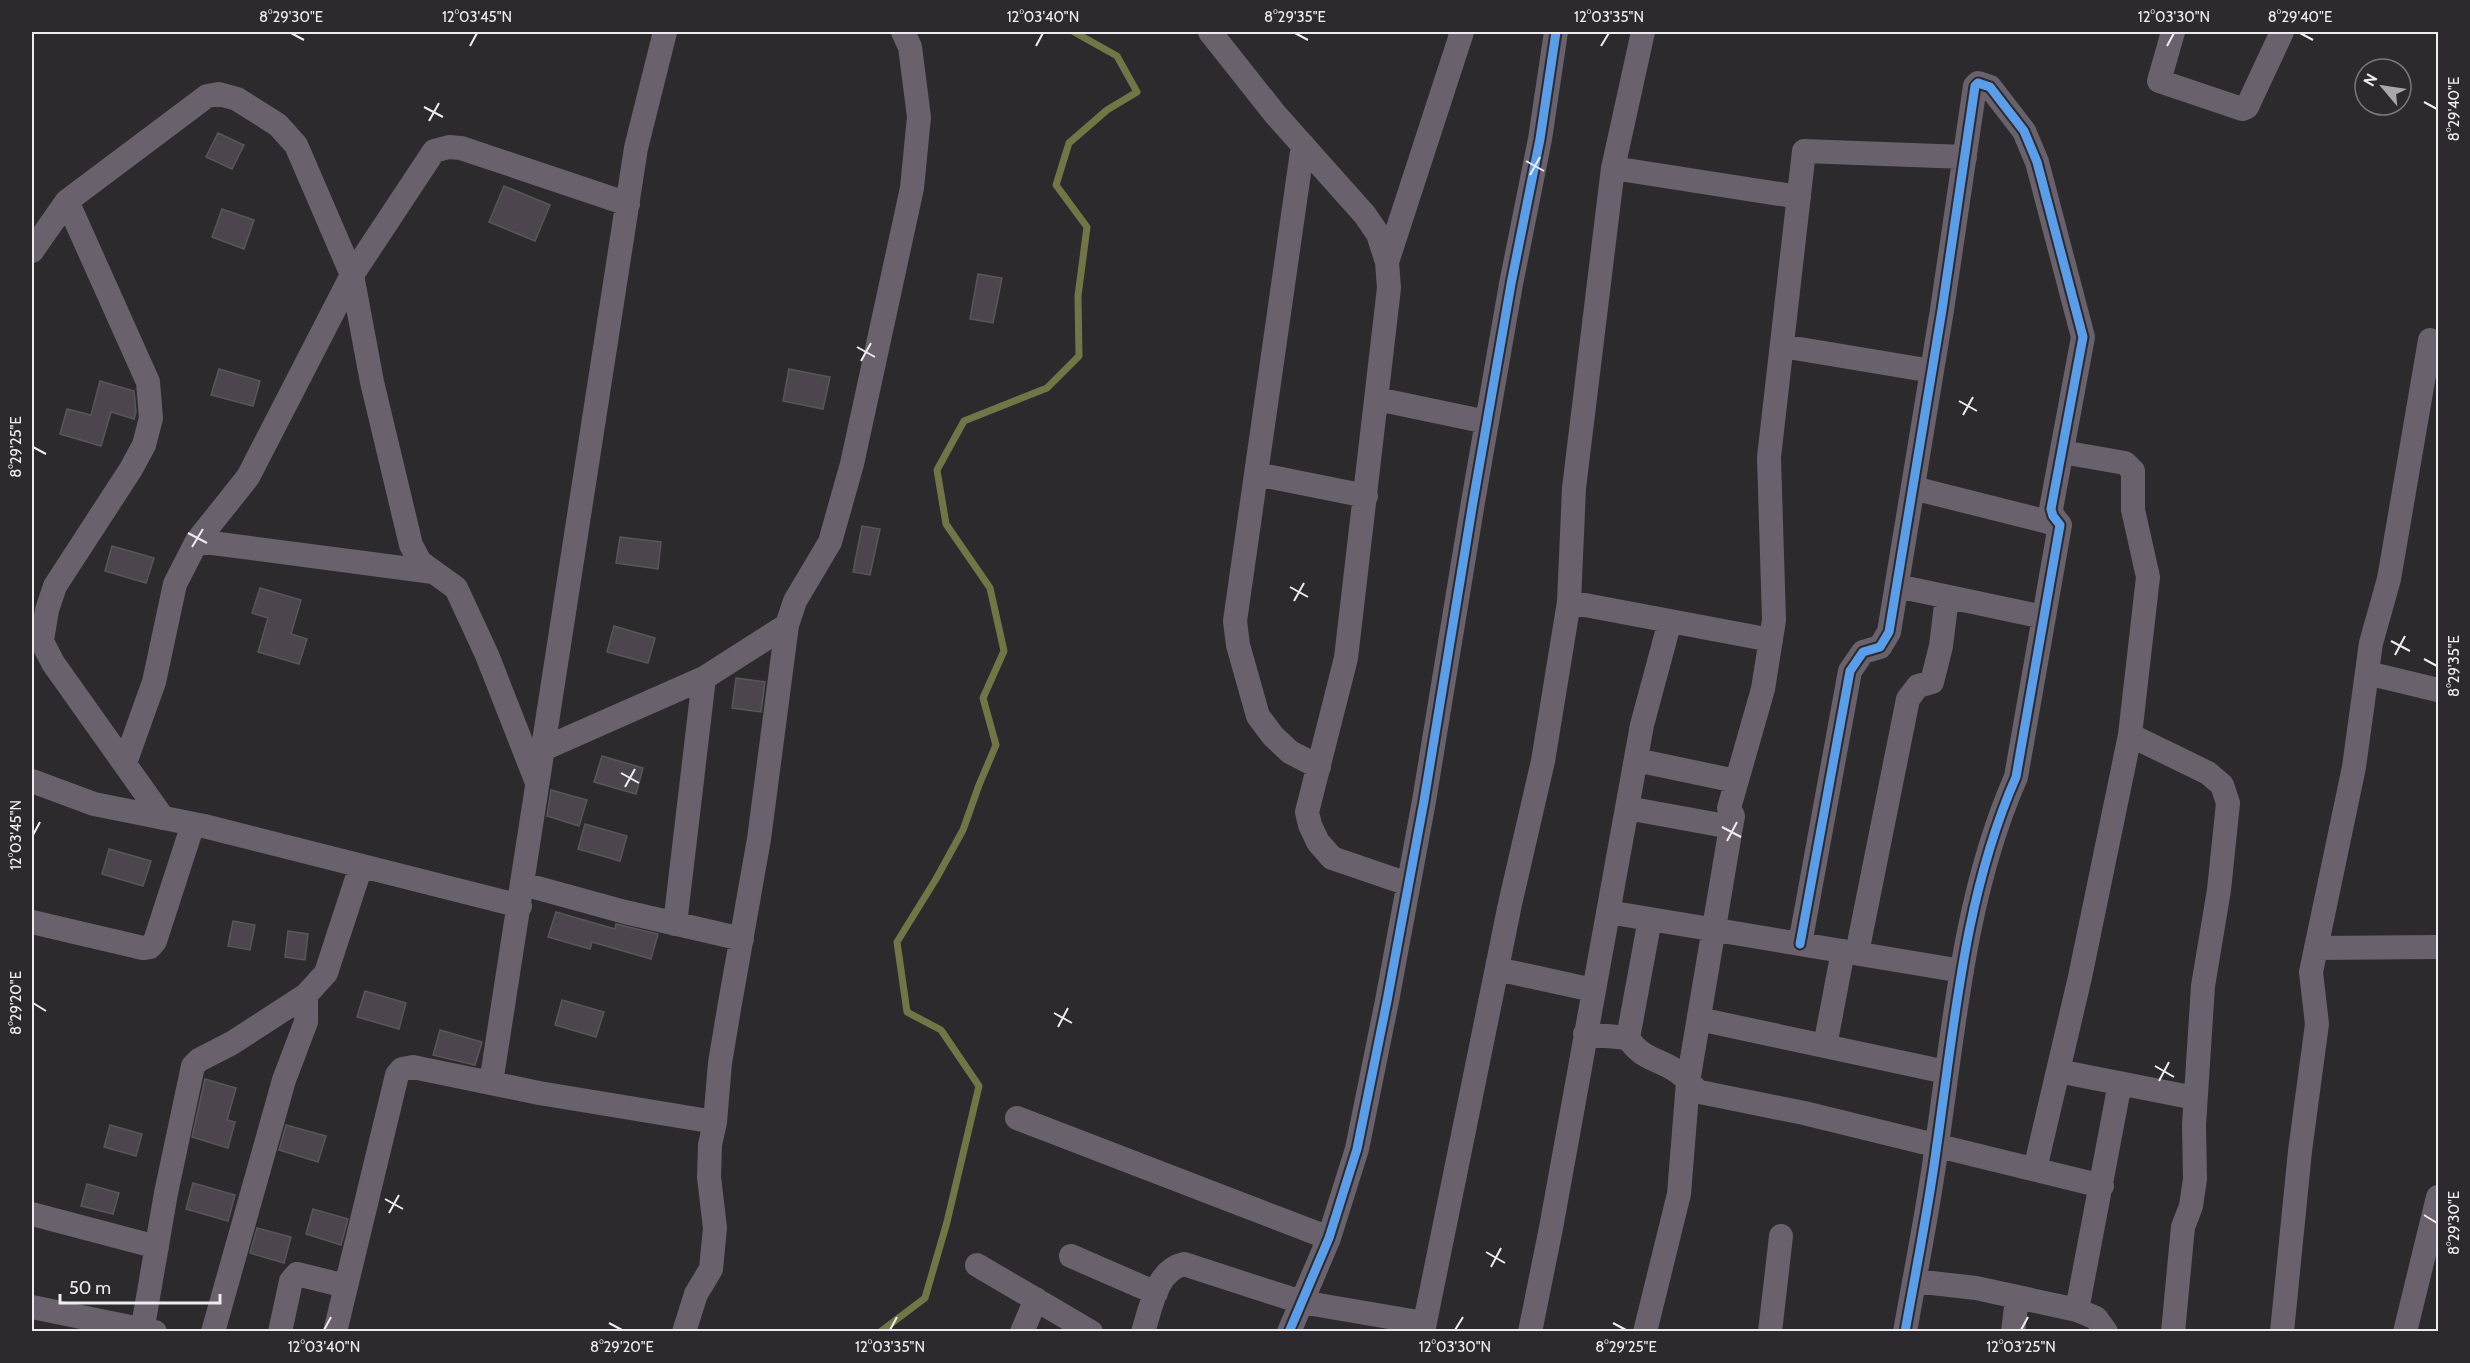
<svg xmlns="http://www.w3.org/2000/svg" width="2470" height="1363" font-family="Cabin,sans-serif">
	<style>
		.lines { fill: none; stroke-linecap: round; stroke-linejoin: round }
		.stream { stroke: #727647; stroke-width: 7 }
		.building { fill: #4c454e; stroke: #585758; stroke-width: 1.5 }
		.minor { stroke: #69616c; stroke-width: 24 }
		.cycleway-casing { stroke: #2d292e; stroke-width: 13 }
		.cycleway { stroke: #5a9eea; stroke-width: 9 }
		.ticks { fill: none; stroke: #eeecef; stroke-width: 2 }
		.neatline { fill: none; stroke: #eeecef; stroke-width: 2 }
		.ticks-label { font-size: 15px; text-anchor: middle; fill: #eeecef }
	</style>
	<rect width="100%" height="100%" fill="#2c2a2d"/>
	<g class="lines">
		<path class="stream" d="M880,1332L925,1298L947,1222L979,1086L941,1030L907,1012L897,942L936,879L963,830L979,785L996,745L983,698L1004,651L990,588L946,524L937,470L964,421L1047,388L1079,356L1078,296L1087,227L1056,185L1069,143L1107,110L1137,92L1117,56L1074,32"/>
	</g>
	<path class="building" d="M218,133L244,145L232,169L206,157Z
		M504,186L550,205L535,241L489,222Z
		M222,209L254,220L244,249L212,237Z
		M978,274L1002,278L993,323L970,319Z
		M219,369L260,381L253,406L211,395Z
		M789,369L830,377L823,409L783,401Z
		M100,381L134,391L136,412L134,419L111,412L101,446L60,434L67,409L91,415Z
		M862,526L880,529L870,575L853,572Z
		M620,537L661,542L658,569L616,563Z
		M112,546L154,558L146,583L105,571Z
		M260,588L301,600L291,634L307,639L299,664L258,652L268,618L252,613Z
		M614,626L655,638L648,663L607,652Z
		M736,678L765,682L761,712L732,708Z
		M602,756L643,768L636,794L594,782Z
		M551,790L587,800L579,826L547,816Z
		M585,824L627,836L620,861L578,849Z
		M109,849L151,861L143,886L102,874Z
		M556,912L615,929L616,924L658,934L651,959L592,942L590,949L548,937Z
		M233,921L255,925L250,950L228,946Z
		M288,931L308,934L305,960L285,957Z
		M365,991L406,1003L399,1029L357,1017Z
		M562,1000L604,1012L596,1037L555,1025Z
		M440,1030L482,1042L475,1065L433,1055Z
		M205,1079L236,1088L227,1120L235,1122L228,1148L192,1137Z
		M110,1125L142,1134L136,1156L104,1147Z
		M286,1125L326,1136L318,1162L279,1150Z
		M193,1183L235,1195L228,1221L186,1209Z
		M87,1184L119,1193L113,1214L81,1206Z
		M313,1209L348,1219L341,1245L306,1234Z
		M257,1228L291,1237L284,1263L250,1253Z"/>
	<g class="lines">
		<path class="minor" d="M1210,32L1275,114L1365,215L1378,234L1387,262L1389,288L1346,658L1307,812L1310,825L1318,842L1332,858L1408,884
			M2173,32L2159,81L2242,109L2247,107L2282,32
			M1303,145L1235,621L1238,645L1258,716L1273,736L1290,752L1319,767
			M1613,168L1799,197
			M32,251L67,201L207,96L219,94L237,99L278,125L296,145L352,275L372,382L411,545L420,562L456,588L487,655L536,780
			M1387,262L1462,32
			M1782,346L1932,371
			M1377,399L1487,422
			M1256,474L1366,496
			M1913,488L2060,525
			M197,541L433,572
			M1897,586L2043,617
			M1569,602L1771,640
			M34,626L53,663L163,818
			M42,640L47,610L55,586L131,469L144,445L151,418L148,382L67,201
			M2367,673L2438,690
			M2130,735L2208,773L2222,785L2228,803L2219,890L2203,986L2194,1125L2195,1179L2191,1206L2183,1227L2173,1332
			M541,750L704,678L787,625L795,601L830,542L852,464L912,188L919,117L910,47L903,32
			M1636,760L1736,781
			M125,763L154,682L175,584L197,541L248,477L352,275L434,151L449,147L461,148L628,204
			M32,781L94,804L204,826L520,906
			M1627,808L1731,827
			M523,884L625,912L742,939
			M1608,912L1962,971
			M32,922L143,948L150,947L155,941L193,824
			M675,924L704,678
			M1800,944L1850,671L1863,652L1880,647L1889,632L1942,310L1975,86L1978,83L1990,87L2024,131L2037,162L2083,337L2051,509L2053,516L2060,525L2016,777C1965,893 1955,1019 1937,1144C1929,1206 1916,1269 1905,1332
			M2316,948L2438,947
			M1857,953L1908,699L1918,686L1932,682L1941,646L1947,597
			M1497,969L1593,990
			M1699,1019L1946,1072
			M1585,1034L1628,1038C1643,1062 1664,1059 1683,1076C1690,1082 1692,1088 1700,1092L1804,1113L2102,1186
			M1628,1038L1650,919
			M1825,1046L1843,951
			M2058,1071L2195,1098
			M491,1083L636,148L665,32
			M1017,1118L1329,1238
			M2035,1169L2080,977L2130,735L2148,577L2133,510V471L2125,463L2062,452
			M32,1214L157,1247
			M1071,1256L1156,1293
			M977,1265L1091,1332
			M1914,1281L1976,1288L2077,1310L2096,1318L2106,1332
			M32,1307L155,1332
			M2077,1310L2120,1083
			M142,1332L166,1193L193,1066L199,1060L232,1043L306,995L326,973L361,866
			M213,1332L284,1080L306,1022V995
			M280,1332L291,1281L297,1274L346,1286
			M335,1332L397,1075L402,1069L413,1067L539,1093L715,1122
			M684,1332L696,1294L711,1269L715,1228L709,1177L710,1145L715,1122L720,1063L729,1009L759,839L787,625
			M1022,1332L1036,1299
			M1143,1332C1151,1308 1156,1270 1184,1264L1301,1302L1424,1323
			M1289,1332L1329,1238L1357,1149L1387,1001L1424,801L1473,502L1511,284L1540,139L1556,32
			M1423,1332L1510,904L1543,761L1569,602L1574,488L1613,168L1643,32
			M1530,1332L1551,1228L1642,725L1670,621
			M1645,1332L1679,1194L1688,1082L1731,827L1733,816L1729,808L1763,689L1774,620L1769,457L1804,151L1965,157
			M1770,1332L1781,1236
			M2013,1332L2017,1299
			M2282,1332L2300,1151L2317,1024L2311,972L2354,767L2371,643L2389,579L2430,340
			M2405,1332L2438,1197"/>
		<g class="cycleway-casing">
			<path id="cycleway" d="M1800,944L1850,671L1863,652L1880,647L1889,632L1942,310L1975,86L1978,83L1990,87L2024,131L2037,162L2083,337L2051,509L2053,516L2060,525L2016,777C1965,893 1955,1019 1937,1144C1929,1206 1916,1269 1905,1332
				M1289,1332L1329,1238L1357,1149L1387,1001L1424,801L1473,502L1511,284L1540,139L1556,32"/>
		</g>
		<use href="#cycleway" class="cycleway"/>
	</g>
	<path class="ticks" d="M291,33L304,40M1295,33L1308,40M2300,33L2313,40M470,46L477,33M1036,46L1043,33M1601,46L1609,33M2167,46L2174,33M2424,102L2437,109M424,107L443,117M429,121L439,103M1526,161L1544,171M1530,175L1540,157M857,347L875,357M861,361L871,343M1959,401L1977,411M1963,415L1973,397M33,447L46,454M188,533L207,543M192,547L203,529M1290,587L1308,597M1294,601L1304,583M2391,641L2410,651M2395,655L2405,636M2424,659L2437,666M621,773L639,783M625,787L635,769M1722,827L1741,837M33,835L40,822M1727,841L1737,822M33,1003L46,1011M1054,1013L1072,1023M1058,1027L1068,1008M2155,1066L2174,1077M2159,1081L2169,1062M385,1199L403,1209M389,1213L399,1195M2424,1215L2437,1223M1486,1252L1505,1263M1491,1267L1501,1248M609,1323L622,1330M1613,1323L1626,1330M324,1330L331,1317M890,1330L897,1317M1455,1330L1463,1317M2021,1330L2028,1317"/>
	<rect width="2470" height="1363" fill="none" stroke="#2d292e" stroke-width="66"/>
	<g transform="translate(2383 87) rotate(299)"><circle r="28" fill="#2d292e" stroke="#7a777b" stroke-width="1.5"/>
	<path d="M0-4.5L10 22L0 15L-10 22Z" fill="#aaa8ab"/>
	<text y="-9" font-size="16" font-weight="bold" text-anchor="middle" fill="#eeecef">N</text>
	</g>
	<path d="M60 1294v9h160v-9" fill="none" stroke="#eeecef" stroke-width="3"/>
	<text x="69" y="1294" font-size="18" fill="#eeecef" stroke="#2d292e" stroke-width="4.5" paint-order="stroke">50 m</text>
	<rect x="33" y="33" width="2404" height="1297" class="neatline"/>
	<g class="ticks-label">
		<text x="291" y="22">8°29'30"E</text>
		<text x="477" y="22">12°03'45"N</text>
		<text x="1043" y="22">12°03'40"N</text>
		<text x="1295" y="22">8°29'35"E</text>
		<text x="1609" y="22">12°03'35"N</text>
		<text x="2174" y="22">12°03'30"N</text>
		<text x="2300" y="22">8°29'40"E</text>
		<text transform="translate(2454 109) rotate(-90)" y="5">8°29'40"E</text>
		<text transform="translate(16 447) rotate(-90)" y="5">8°29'25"E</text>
		<text transform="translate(2454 666) rotate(-90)" y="5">8°29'35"E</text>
		<text transform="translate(16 835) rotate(-90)" y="5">12°03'45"N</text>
		<text transform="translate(16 1003) rotate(-90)" y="5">8°29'20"E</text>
		<text transform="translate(2454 1223) rotate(-90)" y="5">8°29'30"E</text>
		<text x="324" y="1352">12°03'40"N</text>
		<text x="622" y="1352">8°29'20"E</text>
		<text x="890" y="1352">12°03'35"N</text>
		<text x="1455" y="1352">12°03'30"N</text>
		<text x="1626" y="1352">8°29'25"E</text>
		<text x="2021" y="1352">12°03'25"N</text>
	</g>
</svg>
